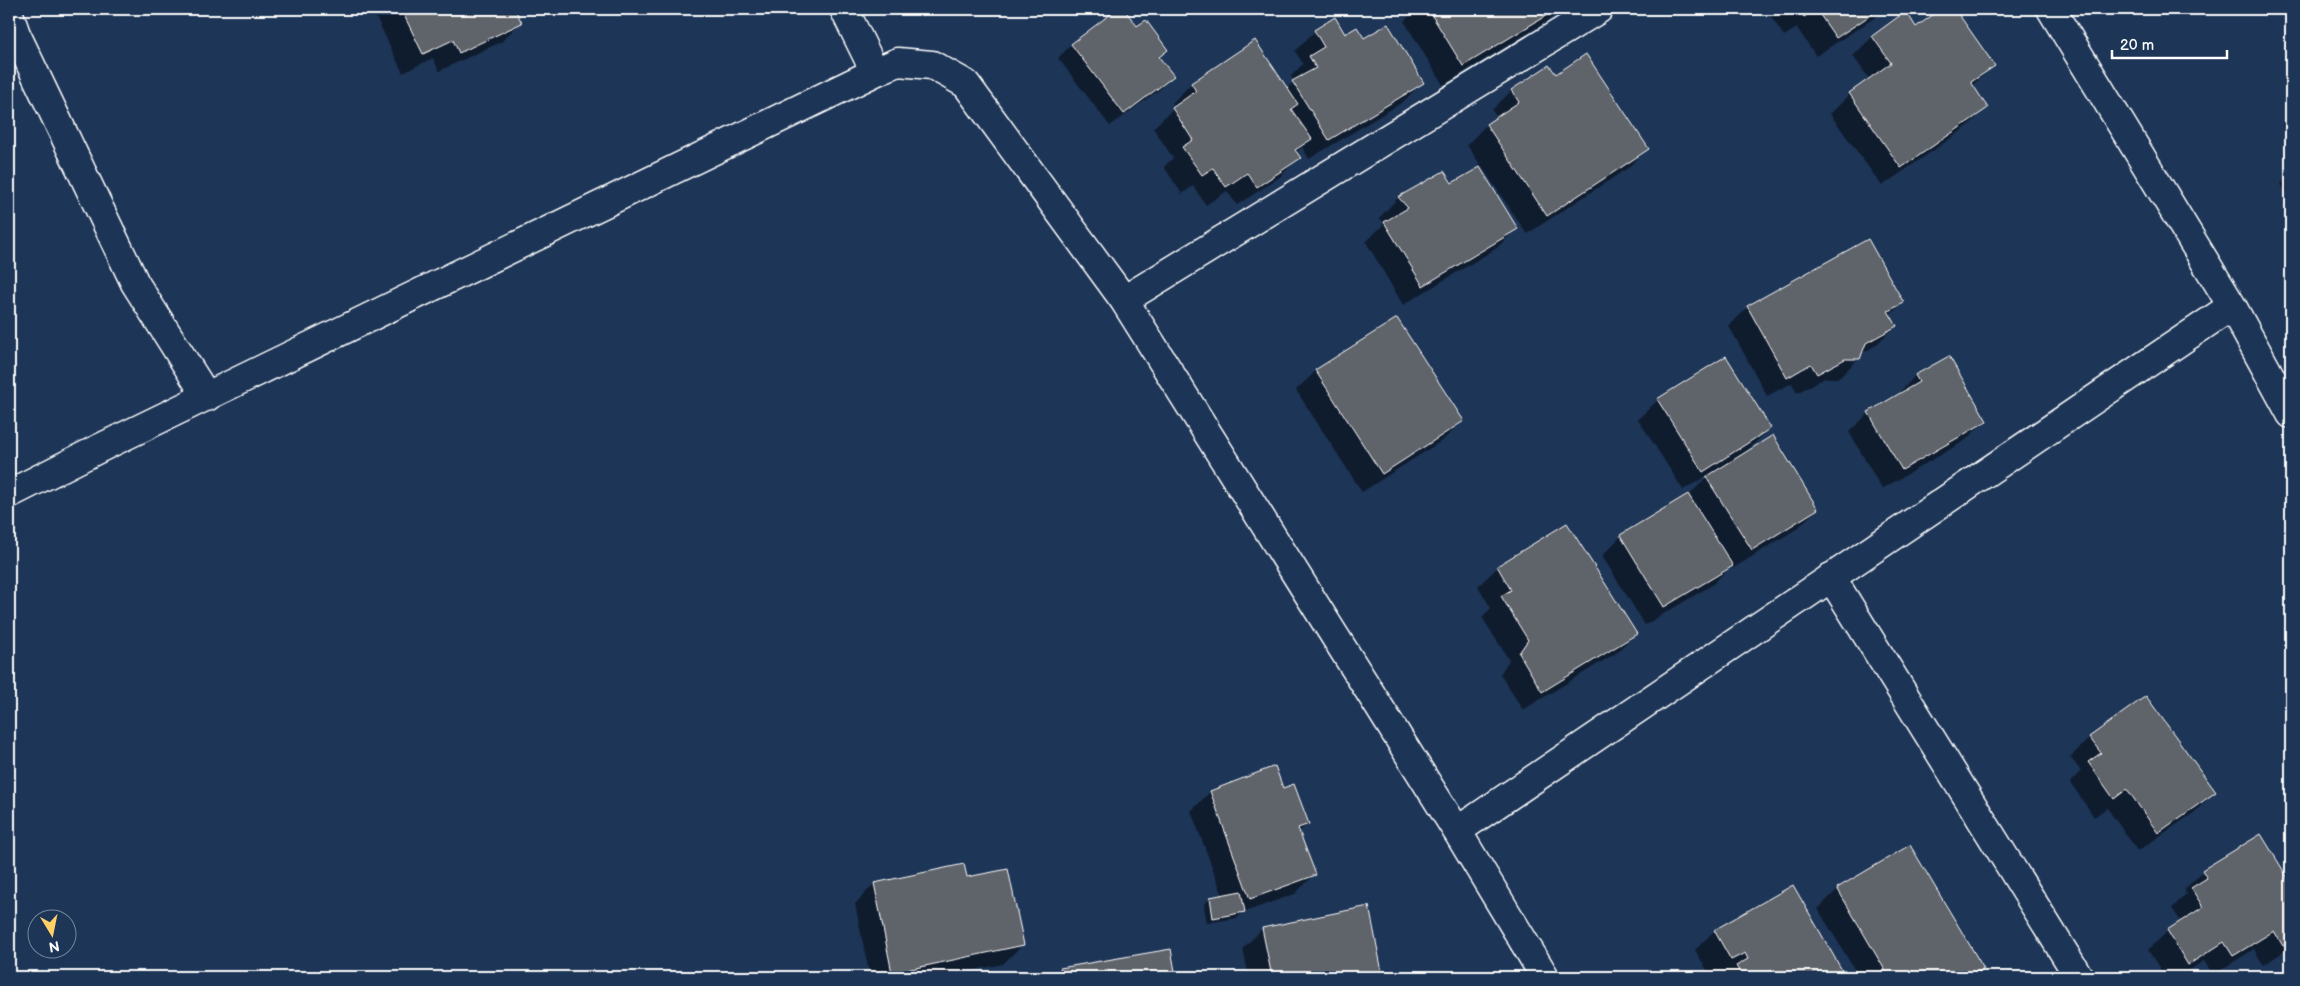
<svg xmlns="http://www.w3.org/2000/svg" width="2300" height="986" font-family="'Balsamiq Sans',sans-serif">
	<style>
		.shadow { fill: #0007 }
		.building { fill: #5f636a; stroke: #fff }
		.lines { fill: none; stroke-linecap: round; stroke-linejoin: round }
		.street-casing { stroke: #fff; stroke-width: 31 }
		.street { stroke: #1d3557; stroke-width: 28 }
	</style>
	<rect width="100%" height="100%" fill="#1d3557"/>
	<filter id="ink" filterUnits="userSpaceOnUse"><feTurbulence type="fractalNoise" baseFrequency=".02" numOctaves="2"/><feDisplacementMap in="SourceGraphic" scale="10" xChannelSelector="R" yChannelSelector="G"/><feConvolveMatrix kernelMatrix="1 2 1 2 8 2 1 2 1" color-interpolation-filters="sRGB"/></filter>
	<g filter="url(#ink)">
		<path class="shadow" d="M372,9H519L516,12L521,22L501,42L439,71L433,58L403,73Z
			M1119,9H1122L1137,28L1167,50L1158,58L1173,76L1159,90L1110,126L1058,58L1072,44Z
			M1413,9H1560L1549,20L1443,85L1404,21L1414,11Z
			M1766,9H1888L1816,56L1797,28L1784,36Z
			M1943,9H1953L1994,65L1972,86L1987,107L1967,127L1882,186L1830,114L1850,94L1870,80L1853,56L1872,37L1906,13L1915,28Z
			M1335,19L1345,36L1364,40L1422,83L1403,102L1309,159L1302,147L1296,153L1299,157L1280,177L1237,205L1227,191L1206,205L1193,186L1182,194L1164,167L1173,158L1153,128L1175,107L1172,103L1192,83L1286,89L1294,82L1291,76L1303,64L1295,51L1315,31Z
			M1548,66L1555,76L1647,148L1628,168L1527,234L1467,145L1486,125L1497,118L1492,110L1511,91Z
			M2291,115V140L2282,125Z
			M1443,172L1452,185L1516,229L1497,248L1403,305L1366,242L1385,223L1379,218L1398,198Z
			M2291,174V201L2281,184Z
			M1902,303L1889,316L1895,326L1876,345L1861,354L1859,358L1839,378H1825L1797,393L1792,383L1767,396L1729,326L1748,307Z
			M1397,320L1463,421L1443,440L1362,492L1296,390L1316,371Z
			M1948,357L1985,421L1966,440L1882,489L1849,432L1869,413L1896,396L1915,376Z
			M1658,400L1770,428L1746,452L1817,509L1798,528L1732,569L1731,566L1712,585L1645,625L1602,556L1621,536L1688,496L1710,474L1683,490L1638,419Z
			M1567,524L1635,634L1616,653L1523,710L1500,674L1509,660L1482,617L1491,608L1478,586L1498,567Z
			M2090,738L2214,792L2195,812L2138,851L2107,808L2094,817L2070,782L2081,771L2070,757Z
			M1282,789L1307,824L1298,833L1314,875L1295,894L1242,913L1237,918L1207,923L1204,905L1210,898L1223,896L1191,811L1210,792Z
			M2261,836L2291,885V947L2263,965L2254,949L2213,975L2204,961L2178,977H2165L2148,950L2168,931L2181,922L2172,908L2186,894L2184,890L2203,871Z
			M1910,847L1982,968L1973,977H1859L1818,909L1838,889Z
			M966,879L1022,945L1003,964L941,977H870L855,904L874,884Z
			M1792,886L1841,971L1835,977H1727L1725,971L1711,977L1695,950L1714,931Z
			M1368,908L1382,977H1249L1243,948L1262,929Z
			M1170,950L1175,977H1053L1061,970Z"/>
		<path class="building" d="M401,9H515L522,23L459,53L453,40L423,54Z
			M1117,9H1124L1137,26L1146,20L1168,50L1159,57L1174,76L1124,114L1071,44Z
			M1428,9H1557L1463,66Z
			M1798,9H1880L1836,38L1816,9L1804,17Z
			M1941,9H1955L1995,66L1971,82L1988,108L1901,168L1849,93L1891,63L1872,36L1906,11L1916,27Z
			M1335,17L1345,34L1357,27L1364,38L1388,24L1424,83L1329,140L1292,81L1316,68L1309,56L1324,47L1314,30Z
			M1255,40L1298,104L1291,109L1312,139L1295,150L1301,158L1257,187L1247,173L1226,187L1213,168L1202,175L1182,147L1193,140L1172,108L1196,91L1191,83Z
			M1586,54L1649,149L1547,216L1486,124L1519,102L1511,90L1549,65L1556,74Z
			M1480,167L1518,229L1423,286L1384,222L1408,208L1398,197L1444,171L1452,183Z
			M1868,239L1904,303L1888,311L1897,326L1866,343L1860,359H1845L1817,374L1811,364L1787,378L1747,306Z
			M1397,318L1464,421L1382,474L1315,370Z
			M1726,356L1771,428L1703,472L1657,399Z
			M1949,356L1987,421L1902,470L1868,412L1919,382L1915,375Z
			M1773,435L1818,509L1752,550L1706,477Z
			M1688,494L1733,566L1664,607L1620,535Z
			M1567,523L1637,634L1542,692L1519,653L1528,640L1501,596L1511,590L1497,566Z
			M2146,696L2216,792L2158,833L2127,789L2114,799L2088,762L2101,753L2089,737Z
			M1275,766L1283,788L1294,784L1309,824L1298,828L1316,875L1250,899L1210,791Z
			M2261,834L2291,883V941L2283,946L2274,931L2233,956L2224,942L2188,965L2167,930L2203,907L2191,888L2207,878L2202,870Z
			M1910,845L1984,969L1969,977H1889L1837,888Z
			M964,864L967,877L1008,869L1024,945L892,973L874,883Z
			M1793,885L1843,972L1832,977H1743L1736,966L1748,959L1745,953L1731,960L1714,930Z
			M1241,891L1245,912L1213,918L1210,897Z
			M1369,906L1383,977H1272L1262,928Z
			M1171,949L1176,977H1062L1060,968Z"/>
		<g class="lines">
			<g class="street-casing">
				<path id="street" d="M844,9L875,72
					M2051,9L2232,306L2291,414
					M9,14L16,34L135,283L207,397
					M1124,300L1599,9
					M9,494L102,447L875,72L898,62L932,65L966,84L1124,300L1457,831L1545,977
					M1831,577L2079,977
					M1457,831L2232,306"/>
			</g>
			<use href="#street" class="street"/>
		</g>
	</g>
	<rect width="2300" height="986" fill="none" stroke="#1d3557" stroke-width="30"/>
	<rect x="15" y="15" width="2270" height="956" fill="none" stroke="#fff" stroke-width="2" filter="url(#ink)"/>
	<g transform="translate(52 934) rotate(170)"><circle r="24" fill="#1d3557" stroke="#77869a"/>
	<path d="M0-4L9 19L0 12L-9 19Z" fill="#ffd166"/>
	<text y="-8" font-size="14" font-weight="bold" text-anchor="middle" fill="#ffffff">N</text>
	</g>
	<path d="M2112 50v8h115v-8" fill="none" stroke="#ffffff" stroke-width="2.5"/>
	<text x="2120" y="50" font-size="15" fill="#ffffff" stroke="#1d3557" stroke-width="4" paint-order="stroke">20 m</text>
</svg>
